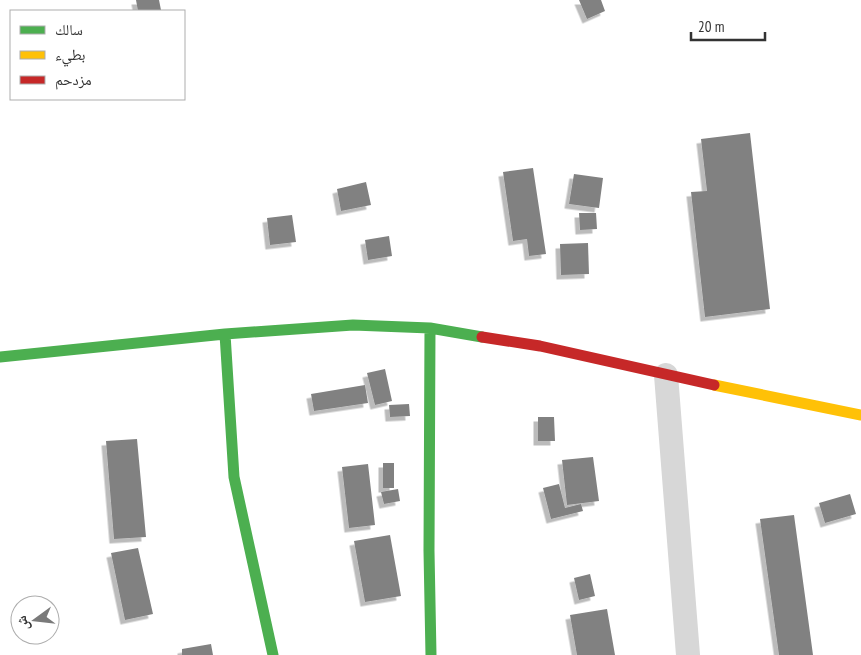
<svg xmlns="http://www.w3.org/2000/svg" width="861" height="655" font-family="'PT Sans Narrow','Noto Naskh Arabic',sans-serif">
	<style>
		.building { fill: #818181; filter: url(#shadow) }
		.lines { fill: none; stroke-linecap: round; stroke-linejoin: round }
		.street { stroke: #d7d7d7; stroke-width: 24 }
		.fast { stroke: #4caf50; stroke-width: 11 }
		.slow { stroke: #ffc107; stroke-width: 11 }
		.jam { stroke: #c62828; stroke-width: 11 }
	</style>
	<defs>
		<filter id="shadow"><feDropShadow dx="-4.5" dy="4.5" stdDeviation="0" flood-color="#0004"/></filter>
	</defs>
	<rect width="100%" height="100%" fill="#fff"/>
	<path class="building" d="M136,0H159L161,10L154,11H138Z
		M579,0H601L605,11L587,19Z
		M750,133L770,309L705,317L691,192L707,191L701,139Z
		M533,168L546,254L529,256L527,239L513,241L503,172Z
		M574,174L603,178L599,208L569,204Z
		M366,182L371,205L341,211L337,189Z
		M579,213H596L597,229L580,230Z
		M292,215L296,242L270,245L267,218Z
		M389,236L392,256L368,260L365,240Z
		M588,243L589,274L561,275L560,244Z
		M385,369L392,401L375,405L367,373Z
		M365,385L368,403L314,411L311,394Z
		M409,404L410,416L390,417L389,405Z
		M538,417H554L555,441H538Z
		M137,439L146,537L114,539L106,441Z
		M593,457L599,501L567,505L562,460Z
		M383,463H394V488H383Z
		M368,464L375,525L349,528L342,467Z
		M559,484L565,508L581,504L583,511L551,519L543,488Z
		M398,489L400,501L384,504L381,492Z
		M850,494L856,514L825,523L819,503Z
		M794,515L813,655H779L760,519Z
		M390,535L401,596L365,602L354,541Z
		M138,548L153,614L125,620L111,553Z
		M590,574L595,596L579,600L574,578Z
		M607,609L615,655H577L570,615Z
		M211,644L213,655H182V649Z"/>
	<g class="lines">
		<path class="street" d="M666,375L688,655"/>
		<path class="fast" d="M430,328L429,551L431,655
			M225,334L234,477L273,655
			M0,357L225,334L353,325L430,328L482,337"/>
		<path class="slow" d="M714,385L861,415"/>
		<path class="jam" d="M482,337L540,346L714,385"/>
	</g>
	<rect x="10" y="10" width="175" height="90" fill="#ffffff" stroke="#adadad"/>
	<rect x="20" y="26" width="25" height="8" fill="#4caf50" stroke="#adadad"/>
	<text x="55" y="35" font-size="15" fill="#333333">سالك</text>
	<rect x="20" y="51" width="25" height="8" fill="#ffc107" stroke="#adadad"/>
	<text x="55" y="60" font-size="15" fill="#333333">بطيء</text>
	<rect x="20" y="76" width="25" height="8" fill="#c62828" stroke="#adadad"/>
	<text x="55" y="85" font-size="15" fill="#333333">مزدحم</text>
	<g transform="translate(35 620) rotate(255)"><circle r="24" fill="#ffffff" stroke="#adadad"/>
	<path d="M0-4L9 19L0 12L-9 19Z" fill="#7a7a7a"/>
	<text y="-8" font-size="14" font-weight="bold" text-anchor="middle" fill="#333333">ش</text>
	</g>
	<path d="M691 32v8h74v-8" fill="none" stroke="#333333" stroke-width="2.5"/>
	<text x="698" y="32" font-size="15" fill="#333333" stroke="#ffffff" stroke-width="4" paint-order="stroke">20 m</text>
</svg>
